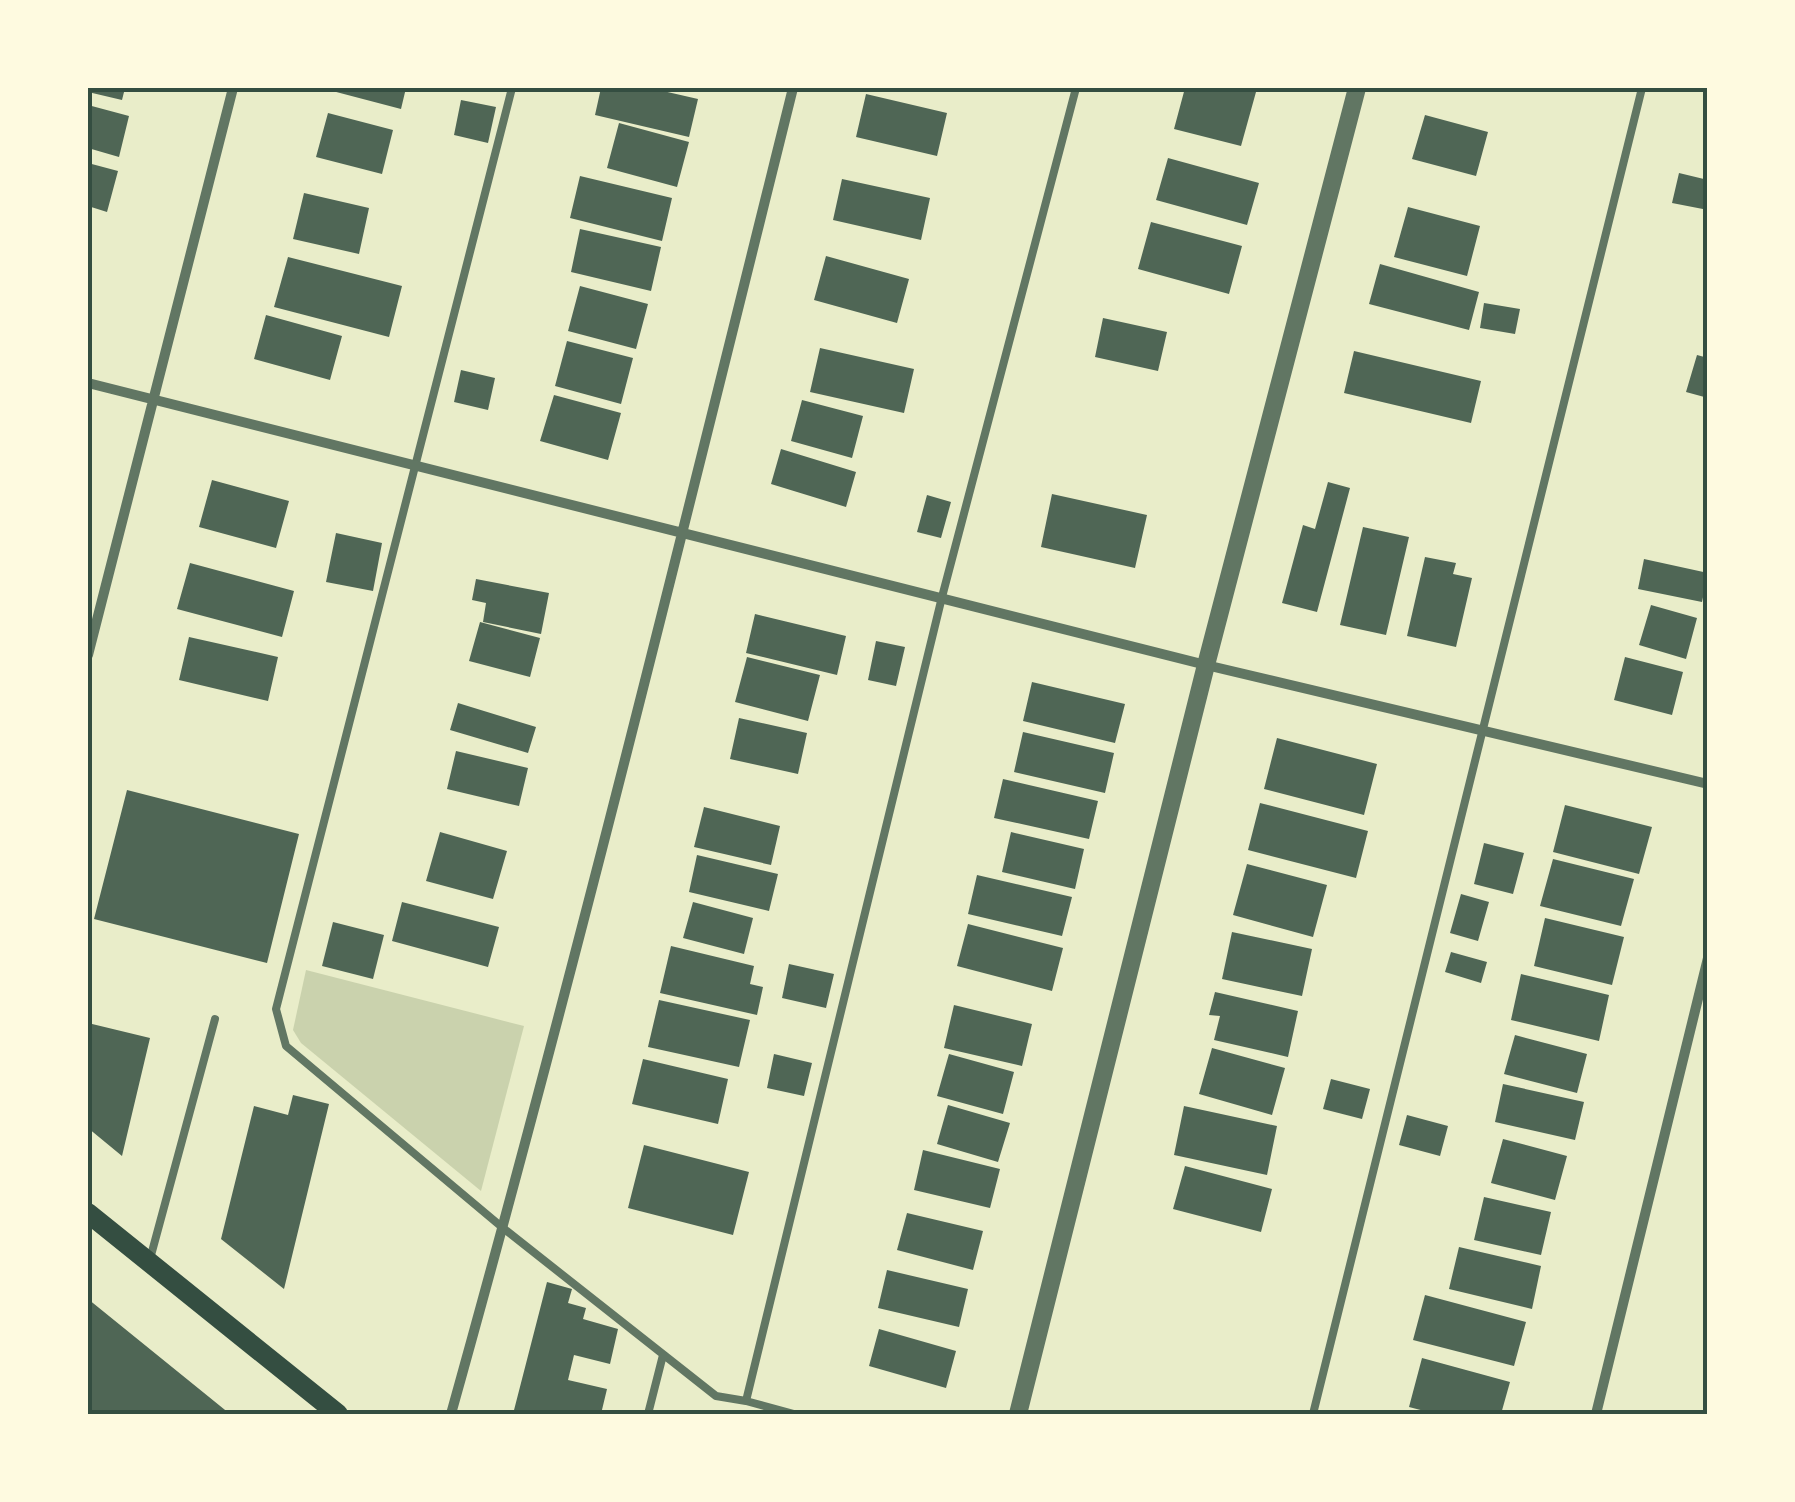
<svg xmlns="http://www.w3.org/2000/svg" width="1795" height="1502" font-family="Commissioner,sans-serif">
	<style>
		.green { fill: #cad2ad }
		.building { fill: #4f6655 }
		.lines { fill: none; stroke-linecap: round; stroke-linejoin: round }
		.service { stroke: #617663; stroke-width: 8 }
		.minor { stroke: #617663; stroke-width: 10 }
		.tertiary { stroke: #617663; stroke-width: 18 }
		.secondary { stroke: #344e41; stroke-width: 20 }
		.neatline { fill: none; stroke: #344e41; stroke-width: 4 }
	</style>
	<rect width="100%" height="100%" fill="#e9edc9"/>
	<path class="green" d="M306,970L524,1026L481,1191L301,1043L293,1030Z"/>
	<path class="building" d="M88,88H125L122,100L88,92Z
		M321,88H406L401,109Z
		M601,88H650L698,99L689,137L595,115Z
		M1185,88H1240L1256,92L1241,146L1174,129Z
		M866,94L947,113L937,156L856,137Z
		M461,100L496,107L488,143L454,135Z
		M88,105L129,116L119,157L88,148Z
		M328,113L393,130L382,174L316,157Z
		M1425,115L1488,132L1476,176L1412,159Z
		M619,123L689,142L677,187L607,168Z
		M1168,158L1259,183L1247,225L1156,200Z
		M88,163L118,171L107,212L88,206Z
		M1679,173L1708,180V210L1672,203Z
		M580,176L672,198L662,241L570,218Z
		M842,179L930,198L921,240L833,220Z
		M304,193L369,208L359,254L293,239Z
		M1408,207L1480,226L1467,276L1394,257Z
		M1151,222L1242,246L1229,294L1138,269Z
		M580,229L661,247L651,291L571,272Z
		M826,256L909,279L897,323L814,300Z
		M288,257L402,286L389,337L274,307Z
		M1380,264L1479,292L1469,330L1369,304Z
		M580,286L648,304L636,349L568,331Z
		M1484,303L1520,309L1515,334L1480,328Z
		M266,315L342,336L330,380L254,359Z
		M1103,318L1167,332L1158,371L1095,357Z
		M567,341L633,358L621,404L555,386Z
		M820,348L914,369L904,413L810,392Z
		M1354,351L1481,381L1471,423L1344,393Z
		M1697,355L1708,358V398L1686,392Z
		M461,370L495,378L488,410L454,402Z
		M554,395L621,413L608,460L540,441Z
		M802,400L863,416L852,458L791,441Z
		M781,449L856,472L846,507L771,484Z
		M212,480L289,501L276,548L199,527Z
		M1328,482L1350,488L1317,612L1282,603L1303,525L1315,529Z
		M1052,494L1147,515L1135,568L1041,547Z
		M927,495L951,502L941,538L917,532Z
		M1363,527L1409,537L1386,635L1340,625Z
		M336,533L382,543L373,591L326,582Z
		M1425,557L1456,563L1453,574L1472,578L1456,647L1407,636Z
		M1644,559L1708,573L1702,602L1638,589Z
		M190,563L294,591L282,637L177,609Z
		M476,579L549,593L541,634L483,622L486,603L472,600Z
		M1651,605L1697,618L1686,659L1639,645Z
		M755,614L846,636L837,675L746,653Z
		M480,622L540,638L530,677L469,661Z
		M189,637L278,657L268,701L179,680Z
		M876,641L905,647L896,686L868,680Z
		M747,657L820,675L808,721L735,702Z
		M1625,657L1683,672L1672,715L1614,700Z
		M1032,682L1125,704L1115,743L1023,721Z
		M458,703L536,727L528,753L450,730Z
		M739,718L807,733L798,774L730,759Z
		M1023,732L1114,753L1105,793L1014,772Z
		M1277,738L1377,764L1364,815L1264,789Z
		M456,751L528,768L519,806L447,789Z
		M1003,779L1098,801L1089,839L994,818Z
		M127,790L299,834L267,963L94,919Z
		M1260,803L1368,831L1356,878L1248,850Z
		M1565,805L1652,827L1639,874L1553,852Z
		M704,807L780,826L771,865L694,847Z
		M440,832L507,851L493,899L426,881Z
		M1011,832L1084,849L1075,889L1002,872Z
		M1484,843L1524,853L1513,894L1474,884Z
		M697,855L778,874L769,911L689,892Z
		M1553,859L1634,879L1621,926L1540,906Z
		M1247,864L1327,885L1313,937L1233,915Z
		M977,875L1072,897L1062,936L968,914Z
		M1461,894L1489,902L1478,941L1450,933Z
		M402,902L499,927L488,967L392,941Z
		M693,902L753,918L744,954L683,938Z
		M1545,918L1624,937L1612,985L1534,966Z
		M333,922L384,935L373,979L322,966Z
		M968,924L1063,948L1052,991L957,966Z
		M1232,932L1312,949L1302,996L1222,979Z
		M671,946L754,966L750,984L763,987L757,1015L660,993Z
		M1451,952L1487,962L1481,983L1445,972Z
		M789,964L834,974L826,1008L782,998Z
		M1521,974L1609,995L1599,1041L1511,1020Z
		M1215,992L1298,1011L1288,1057L1214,1040L1220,1016L1209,1015Z
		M659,1000L750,1020L739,1067L648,1047Z
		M954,1005L1032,1024L1022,1066L944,1048Z
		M88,1023L150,1038L122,1156L88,1128Z
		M1515,1035L1587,1054L1577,1093L1504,1074Z
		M1212,1048L1285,1068L1272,1115L1199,1094Z
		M774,1054L812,1063L804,1096L767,1088Z
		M949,1054L1014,1072L1003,1114L937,1096Z
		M643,1059L728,1079L718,1124L632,1104Z
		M1331,1079L1370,1089L1362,1119L1323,1109Z
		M1503,1084L1584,1102L1575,1140L1495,1122Z
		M293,1095L329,1104L284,1289L221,1239L254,1106L288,1115Z
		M948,1105L1010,1123L998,1162L937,1144Z
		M1184,1106L1277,1126L1267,1175L1174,1155Z
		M1407,1115L1448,1126L1440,1156L1399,1145Z
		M1503,1139L1567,1156L1555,1200L1491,1183Z
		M644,1145L749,1172L733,1235L628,1208Z
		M923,1150L1000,1169L990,1208L914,1190Z
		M1185,1166L1272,1189L1261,1232L1173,1209Z
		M1484,1197L1551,1212L1541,1255L1474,1240Z
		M907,1213L983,1231L973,1270L897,1250Z
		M1459,1247L1541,1266L1532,1309L1449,1289Z
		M887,1270L968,1289L959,1327L878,1308Z
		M547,1282L572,1289L568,1303L586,1308L583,1319L618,1329L610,1364L574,1355L568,1380L607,1389L601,1414H513Z
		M1425,1295L1526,1322L1514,1366L1413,1340Z
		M88,1299L230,1414H88Z
		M879,1329L956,1351L946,1388L869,1366Z
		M1422,1358L1510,1382L1501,1414H1436L1409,1407Z"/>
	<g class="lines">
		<path class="service" d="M512,88L276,1009L286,1046L503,1228L716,1396L746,1401L942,597L1076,88
			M150,1259L215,1019
			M746,1401L794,1414
			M648,1414L663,1355
			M1313,1414L1642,88"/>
		<path class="minor" d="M88,383L1206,665L1708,784
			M88,655L233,88
			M451,1414C574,974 683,531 793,88
			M1596,1414L1708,958"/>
		<path class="tertiary" d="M1018,1414L1206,665L1357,88"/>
		<path class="secondary" d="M88,1213L338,1414"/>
	</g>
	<rect width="1795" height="1502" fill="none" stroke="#fefae0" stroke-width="180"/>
	<rect x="90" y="90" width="1615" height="1322" class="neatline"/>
</svg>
